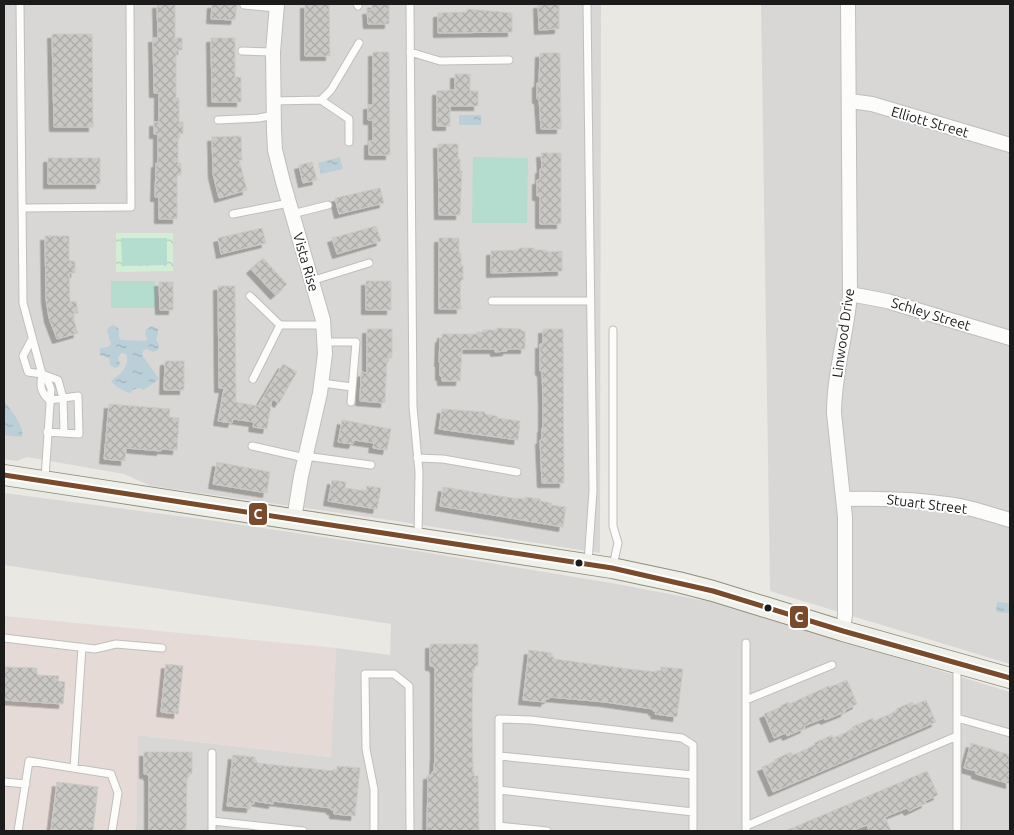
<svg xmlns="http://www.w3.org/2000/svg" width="1014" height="835" font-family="Ubuntu,sans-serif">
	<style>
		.residential { fill: #d8d7d5 }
		.commercial { fill: #e6dad6 }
		.park { fill: url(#park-crowns) }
		.pitch { fill: #b4dccf }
		.water { fill: url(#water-ripples) }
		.building { fill: url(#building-cross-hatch); stroke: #cccac5; filter: url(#shadow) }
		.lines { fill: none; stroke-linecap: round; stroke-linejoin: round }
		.lane-casing { stroke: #bfbebc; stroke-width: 9 }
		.street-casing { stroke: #bfbebc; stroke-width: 16 }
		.secondary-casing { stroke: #8d907e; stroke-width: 22 }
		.lane { stroke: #fcfcfb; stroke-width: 7 }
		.street { stroke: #fcfcfb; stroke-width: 14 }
		.secondary { stroke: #eff0e9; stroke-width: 20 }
		.bus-1-casing { stroke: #fff; stroke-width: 9 }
		.bus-1 { stroke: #7a4b2a; stroke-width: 5 }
		.bus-dot { fill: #1b1b1b; stroke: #fff; stroke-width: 2 }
		.labels { text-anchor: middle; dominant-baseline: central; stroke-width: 4; stroke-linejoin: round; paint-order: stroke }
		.street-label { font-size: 14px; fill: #1b1b1b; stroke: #fff }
		.line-badge { stroke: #fff; stroke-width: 2 }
		.badge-label { font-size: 14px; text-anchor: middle; font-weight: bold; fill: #fff }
	</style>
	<defs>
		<pattern id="park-crowns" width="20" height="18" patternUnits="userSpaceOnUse" patternTransform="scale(1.25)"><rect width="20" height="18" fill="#d4eed6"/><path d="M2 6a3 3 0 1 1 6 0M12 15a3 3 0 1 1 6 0" fill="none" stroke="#b5ccb7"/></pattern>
		<pattern id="water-ripples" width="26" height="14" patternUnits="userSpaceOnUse" patternTransform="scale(1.25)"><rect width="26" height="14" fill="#bacfd8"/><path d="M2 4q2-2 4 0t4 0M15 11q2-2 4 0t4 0" fill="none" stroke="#9fb1b9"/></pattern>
		<pattern id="building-cross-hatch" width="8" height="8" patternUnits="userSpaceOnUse" patternTransform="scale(1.25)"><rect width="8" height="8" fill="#cac8c5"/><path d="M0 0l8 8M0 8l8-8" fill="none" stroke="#adaba9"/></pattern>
		<filter id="shadow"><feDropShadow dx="-4.5" dy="4.5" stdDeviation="0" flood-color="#0004"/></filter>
	</defs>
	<rect width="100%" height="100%" fill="#e9e8e3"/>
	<path class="residential" d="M4,4H601L600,553L396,521L151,486L124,474L27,457L16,461L4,459Z
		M761,4H1010V664L770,591Z
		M4,493L216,521L417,551L617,584L722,604L1010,692V831H136L137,735L330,757L336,648L390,655L391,624L4,565Z"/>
	<path class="commercial" d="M4,616L336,648L331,757L138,735L136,831H4Z"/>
	<path class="park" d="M116,233H173V271L116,272Z"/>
	<path class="pitch" d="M473,157L528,158L527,223H472Z
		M121,238H167V265L122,266Z
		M111,281H155V308H111Z"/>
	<path class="water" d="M459,115H481V125H459Z
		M340,157L343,169L321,174L318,163Z
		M114,325L119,329V337L121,340L146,341L147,339L145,333L146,329L152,326L158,329V334L156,339L159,345L158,350L153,352L146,349L143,351L142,355L159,379L144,390L139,388L132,390L131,393C123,391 116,387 111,381C120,374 131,367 126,354L121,353L118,358L120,364L118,367L115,368L110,365L109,358L100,355V348L108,347L111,344L107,330L110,326Z
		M4,400C9,410 25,424 22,437L4,435Z
		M997,602L1010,603V613L996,612Z"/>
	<path class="building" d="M157,4H175V38H182V50H176V98H179V122H183V134H178V163H181V175H177V219H159V197H155L156,163H158V134H154V122H159V93H154L153,38H158Z
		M212,4H237L235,20L211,19Z
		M305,4H329L330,56H305Z
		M372,4H389V24H368L367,10H372Z
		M538,4H559V29L539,30Z
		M467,9L512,13V32L438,33V13L467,12Z
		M52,34H92L93,127H54Z
		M211,38H235V77H241V102H212Z
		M373,52H389L390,155H369V141H373V120H368V105H373Z
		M540,53H560L561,129H541L539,99H537V83H539Z
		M455,74H470V91H478V106H450V126H437V91L455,90Z
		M241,136L242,160H239L247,190L219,198L213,174L212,137Z
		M438,144H458V159H460V171H462L460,215H439Z
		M541,153H561V224H540V196H537V180H540V169H542Z
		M48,158H100V184H48Z
		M312,162L317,180L303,183L299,165Z
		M380,188L384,203L339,214L335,198Z
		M376,226L381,241L337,254L332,238Z
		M262,228L266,243L221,254L218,238Z
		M45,236H69V261H75V273H69L70,302L76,301L78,313L72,314L78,333L57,339L49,318L46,299Z
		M439,238H459V253H461V265H463V280H461L460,293L461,309H439Z
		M519,248H534V250H546L547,252L562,251V271L491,273V251L519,250Z
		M263,258L287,284L275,295L251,269Z
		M366,281H391V310H366Z
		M159,282H173V310H160Z
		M218,286H235L236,402L258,406L283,364L297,372L279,403L272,399L267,429L253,427L254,422L233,419L232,423L218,421L224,388H219Z
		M497,328L521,329V331H525V349H507V351L495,352V349H462L460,381H442V376H440V362H439L440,338H442V334H477V332H483V330H497Z
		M367,329H392V358H387L385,403L360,401L361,372L367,373Z
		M543,329H563L564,483H542L540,440L542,439V428H543V400L542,371H540V344H543Z
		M165,361H184V390H164Z
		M109,404L170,409L169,417L179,418L177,450L161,449V451L126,448L125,461L104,459Z
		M442,409L485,412V414L497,416V418L520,421L518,440L439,429Z
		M342,420L391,429L387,450L373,448L374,443L354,440L353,444L338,442Z
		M217,462L270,472L267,493L213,484Z
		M332,480L346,482L345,488L366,491L367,486L381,488L377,509L328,501Z
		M443,487L512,498L525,499V497L540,499V501L552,503L551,505L566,507L563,527L440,506Z
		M430,644H478V666H475V669H473L472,718L473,773H474V776H478L479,831H427L428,775H432V772H434L435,754V668H434V666H430Z
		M529,650L552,653V657H554V659L629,669L658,672V670L661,671V667L683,669L677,717L655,714L656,711H653V709L605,702L549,697V699H546L545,702L523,700Z
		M166,664L183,666L178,714L161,712Z
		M4,667L37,668V675L59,676L58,681L65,682L63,704L4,700Z
		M847,680L857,704L845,710V712L825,720L824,718L804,726L805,728L787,736L786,733L774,738L764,714L781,707L780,706L789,702V704L829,686L830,687Z
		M926,700L936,722L773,792L762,767L775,762L774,760L791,752L793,755L815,745L814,743L832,735L833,738L854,729L852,727L873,718L874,721L897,711L896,709L912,702L914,705Z
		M971,743L1010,755V784L976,774V771L964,768Z
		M144,752H192V774H189V777H187L186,831H149V776H148V774H144Z
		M233,755L255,757V761H257V763L294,767L334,771V770H337V766L360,768L355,816L334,814V810H331V808L273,801V804L254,801V804H251V808L227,806Z
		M927,771L938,795L925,801L926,803L909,811L907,808L885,817L891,831H869L867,825L851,831H785Z
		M57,782L98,787L93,831H51Z"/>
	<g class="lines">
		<g class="lane-casing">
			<path id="lane" d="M20,4L23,303L42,374L47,379L51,389L45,478
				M357,4L358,6
				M410,4L413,407L419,472L418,538
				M587,4L593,491L588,563
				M244,5L276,8
				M242,51L273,52
				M410,52L440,61L509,60
				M321,100L331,90L359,43
				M274,101L321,100L349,119V142
				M218,120L259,118L274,115
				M22,208L131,207L130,4
				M233,214L289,203
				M292,214L328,205
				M311,281L369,263
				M250,296L280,325L253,379
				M492,301H590
				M280,325H323
				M32,339L23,356L28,372L42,374L58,380L63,398L64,433
				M324,342H356L351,402
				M42,374C40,386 40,391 49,400
				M322,383L352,387
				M47,432L79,434L78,396L49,400
				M252,446L305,458
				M305,456L371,465
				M417,458L443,459L517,472
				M613,566L618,543L613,526V330
				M4,638L95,649L116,644L162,648
				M746,643V831
				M746,700L832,665
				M957,718L1010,733
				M212,753V831
				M499,756L693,775
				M74,768L82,647
				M4,782L26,784
				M499,790L693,812
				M212,821L303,831
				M499,826L547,831
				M746,826L957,736
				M18,831L29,761L111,774L118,793L112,831
				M374,831V789L366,749L365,674H394L409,686L410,831
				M499,831V719L531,720L682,738L693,745V831
				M957,831V664"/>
		</g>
		<g class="street-casing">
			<path id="street" d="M277,4L273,52L274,130L275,150L283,182L323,320L325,354L320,393L301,476L294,519
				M850,101L872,104L1010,145
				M850,294L887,301L1010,338
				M843,499C880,498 917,499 954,505C973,508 992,515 1010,520
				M843,631L845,615V517L834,413C834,373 847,333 850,294L848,4"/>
		</g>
		<g class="secondary-casing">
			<path id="secondary" d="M4,475L612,568L678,582L713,591L843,631L1010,678"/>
		</g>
		<use href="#lane" class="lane"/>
		<use href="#street" class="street"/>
		<use href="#secondary" class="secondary"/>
		<g class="bus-1-casing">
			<path id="bus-1" d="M4,475L612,568L713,591L843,631L1010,678"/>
		</g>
		<use href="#bus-1" class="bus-1"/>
	</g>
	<g class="bus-dot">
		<circle cx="579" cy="563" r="4.5"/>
		<circle cx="768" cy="608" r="4.5"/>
	</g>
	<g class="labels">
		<g class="street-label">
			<text transform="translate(930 122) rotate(16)">Elliott Street</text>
			<text transform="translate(306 262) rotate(74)">Vista Rise</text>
			<text transform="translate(931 314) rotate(17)">Schley Street</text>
			<text transform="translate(843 333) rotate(-82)">Linwood Drive</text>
			<text transform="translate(927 504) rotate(7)">Stuart Street</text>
		</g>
	</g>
	<g class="line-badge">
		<rect x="248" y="502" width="20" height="24" rx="5" fill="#7a4b2a"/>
		<rect x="789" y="605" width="20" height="24" rx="5" fill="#7a4b2a"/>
	</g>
	<g class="badge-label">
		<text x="258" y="519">C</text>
		<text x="799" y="622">C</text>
	</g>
	<rect width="1014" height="835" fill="none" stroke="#1b1b1b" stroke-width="10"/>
</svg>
